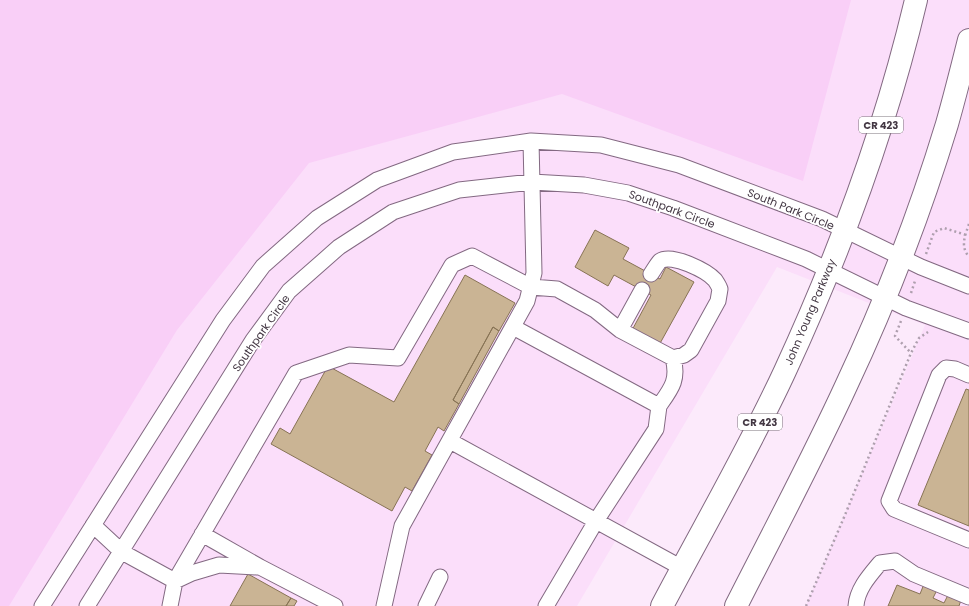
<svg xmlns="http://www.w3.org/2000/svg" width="969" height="606" font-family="Poppins,sans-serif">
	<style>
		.built { fill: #fbdefa }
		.green { fill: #f9cff7 }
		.building { fill: #cab494; stroke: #877355 }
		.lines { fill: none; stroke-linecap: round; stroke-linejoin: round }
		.minor-casing { stroke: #836982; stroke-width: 17 }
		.highway-casing { stroke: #836982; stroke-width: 24 }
		.path { stroke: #ae9fae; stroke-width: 2.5; stroke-dasharray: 2 3; stroke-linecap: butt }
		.minor { stroke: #fff; stroke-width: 15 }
		.highway { stroke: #fff; stroke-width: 22 }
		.labels { text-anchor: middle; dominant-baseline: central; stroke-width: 3.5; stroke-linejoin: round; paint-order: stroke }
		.shield { fill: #fff; stroke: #7b737b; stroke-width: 1 }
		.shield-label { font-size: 10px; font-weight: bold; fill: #433743 }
		.street-label { font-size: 11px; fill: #433743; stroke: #fff }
	</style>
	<rect width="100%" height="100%" fill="#fceafb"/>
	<path class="built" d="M0,0H969V606H806L925,325L777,267L577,606H0Z"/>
	<path class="green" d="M0,0H851L803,181L562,94L309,163L177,330L9,606H0Z"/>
	<path class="building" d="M595,230L629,248L623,259L660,279L666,267L694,282L658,347L631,332L651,295L614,275L608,286L575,267Z
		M465,275L515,303L499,331L493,327L453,400L459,404L444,431L438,427L425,451L432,455L412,491L405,487L392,511L271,444L280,428L290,434L328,366L394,402Z
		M493,327L499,331L459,404L453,400Z
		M966,389L969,390V526L918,505Z
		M248,574L291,598L286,606H230Z
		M924,584L937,590L933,598L944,603L948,595L961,600L959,606H888L897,585L920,594Z
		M291,598L297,601L294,606H286Z"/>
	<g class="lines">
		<g class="minor-casing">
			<path id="minor" d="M651,274C654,270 657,264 660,261C672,253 707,271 715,280C717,283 719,286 720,289L718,301L691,350L684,355L673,358
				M513,327L659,406L656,429L596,521L546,606
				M620,330L642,290
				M969,375L955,369L946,368L939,375L889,501L894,509L969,540
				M450,441L682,568
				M93,525L122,552L175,581
				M202,534L260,567L335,606
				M175,581L192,573L219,565L257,567
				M42,606L223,320L263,266L317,218L377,180L453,152L531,141L601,145L679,165L822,219L921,267L969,286
				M87,606L253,340L289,291L339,247L393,212L459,190L532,182L584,185L628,193L673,208L806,259L906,308L969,331
				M170,606L175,581L296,373L349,355L398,358L452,265L472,256L531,287L557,289L595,310L620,330L673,358C679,380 671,389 659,406
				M384,606L402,526L527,301L534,273L531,141
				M426,606L440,577
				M856,606C857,589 870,575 880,563L895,561L914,574L969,597"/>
		</g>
		<g class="highway-casing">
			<path id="highway" d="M662,606C703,528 748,451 785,371C840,252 886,127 916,0
				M736,606C773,533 812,460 846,386C886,301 920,213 947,124C955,96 962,68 969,40"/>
		</g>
		<path class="path" d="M969,224C965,236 960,246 969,257
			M926,254L934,232L944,228L966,235
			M911,293L915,281
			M901,321L895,336L911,353
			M806,606L845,515L911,353L919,338L928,332"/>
		<use href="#minor" class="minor"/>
		<use href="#highway" class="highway"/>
	</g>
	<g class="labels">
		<g class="shield">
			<rect x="859" y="117" width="44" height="16" rx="3"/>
			<rect x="738" y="414" width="44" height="16" rx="3"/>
		</g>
		<g class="shield-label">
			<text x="881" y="125">CR 423</text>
			<text x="760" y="422">CR 423</text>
		</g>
		<g class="street-label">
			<text transform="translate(672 209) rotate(20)">Southpark Circle</text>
			<text transform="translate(791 209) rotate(22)">South Park Circle</text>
			<text transform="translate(810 312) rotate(-67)">John Young Parkway</text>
			<text transform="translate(261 333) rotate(-55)">Southpark Circle</text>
		</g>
	</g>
</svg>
